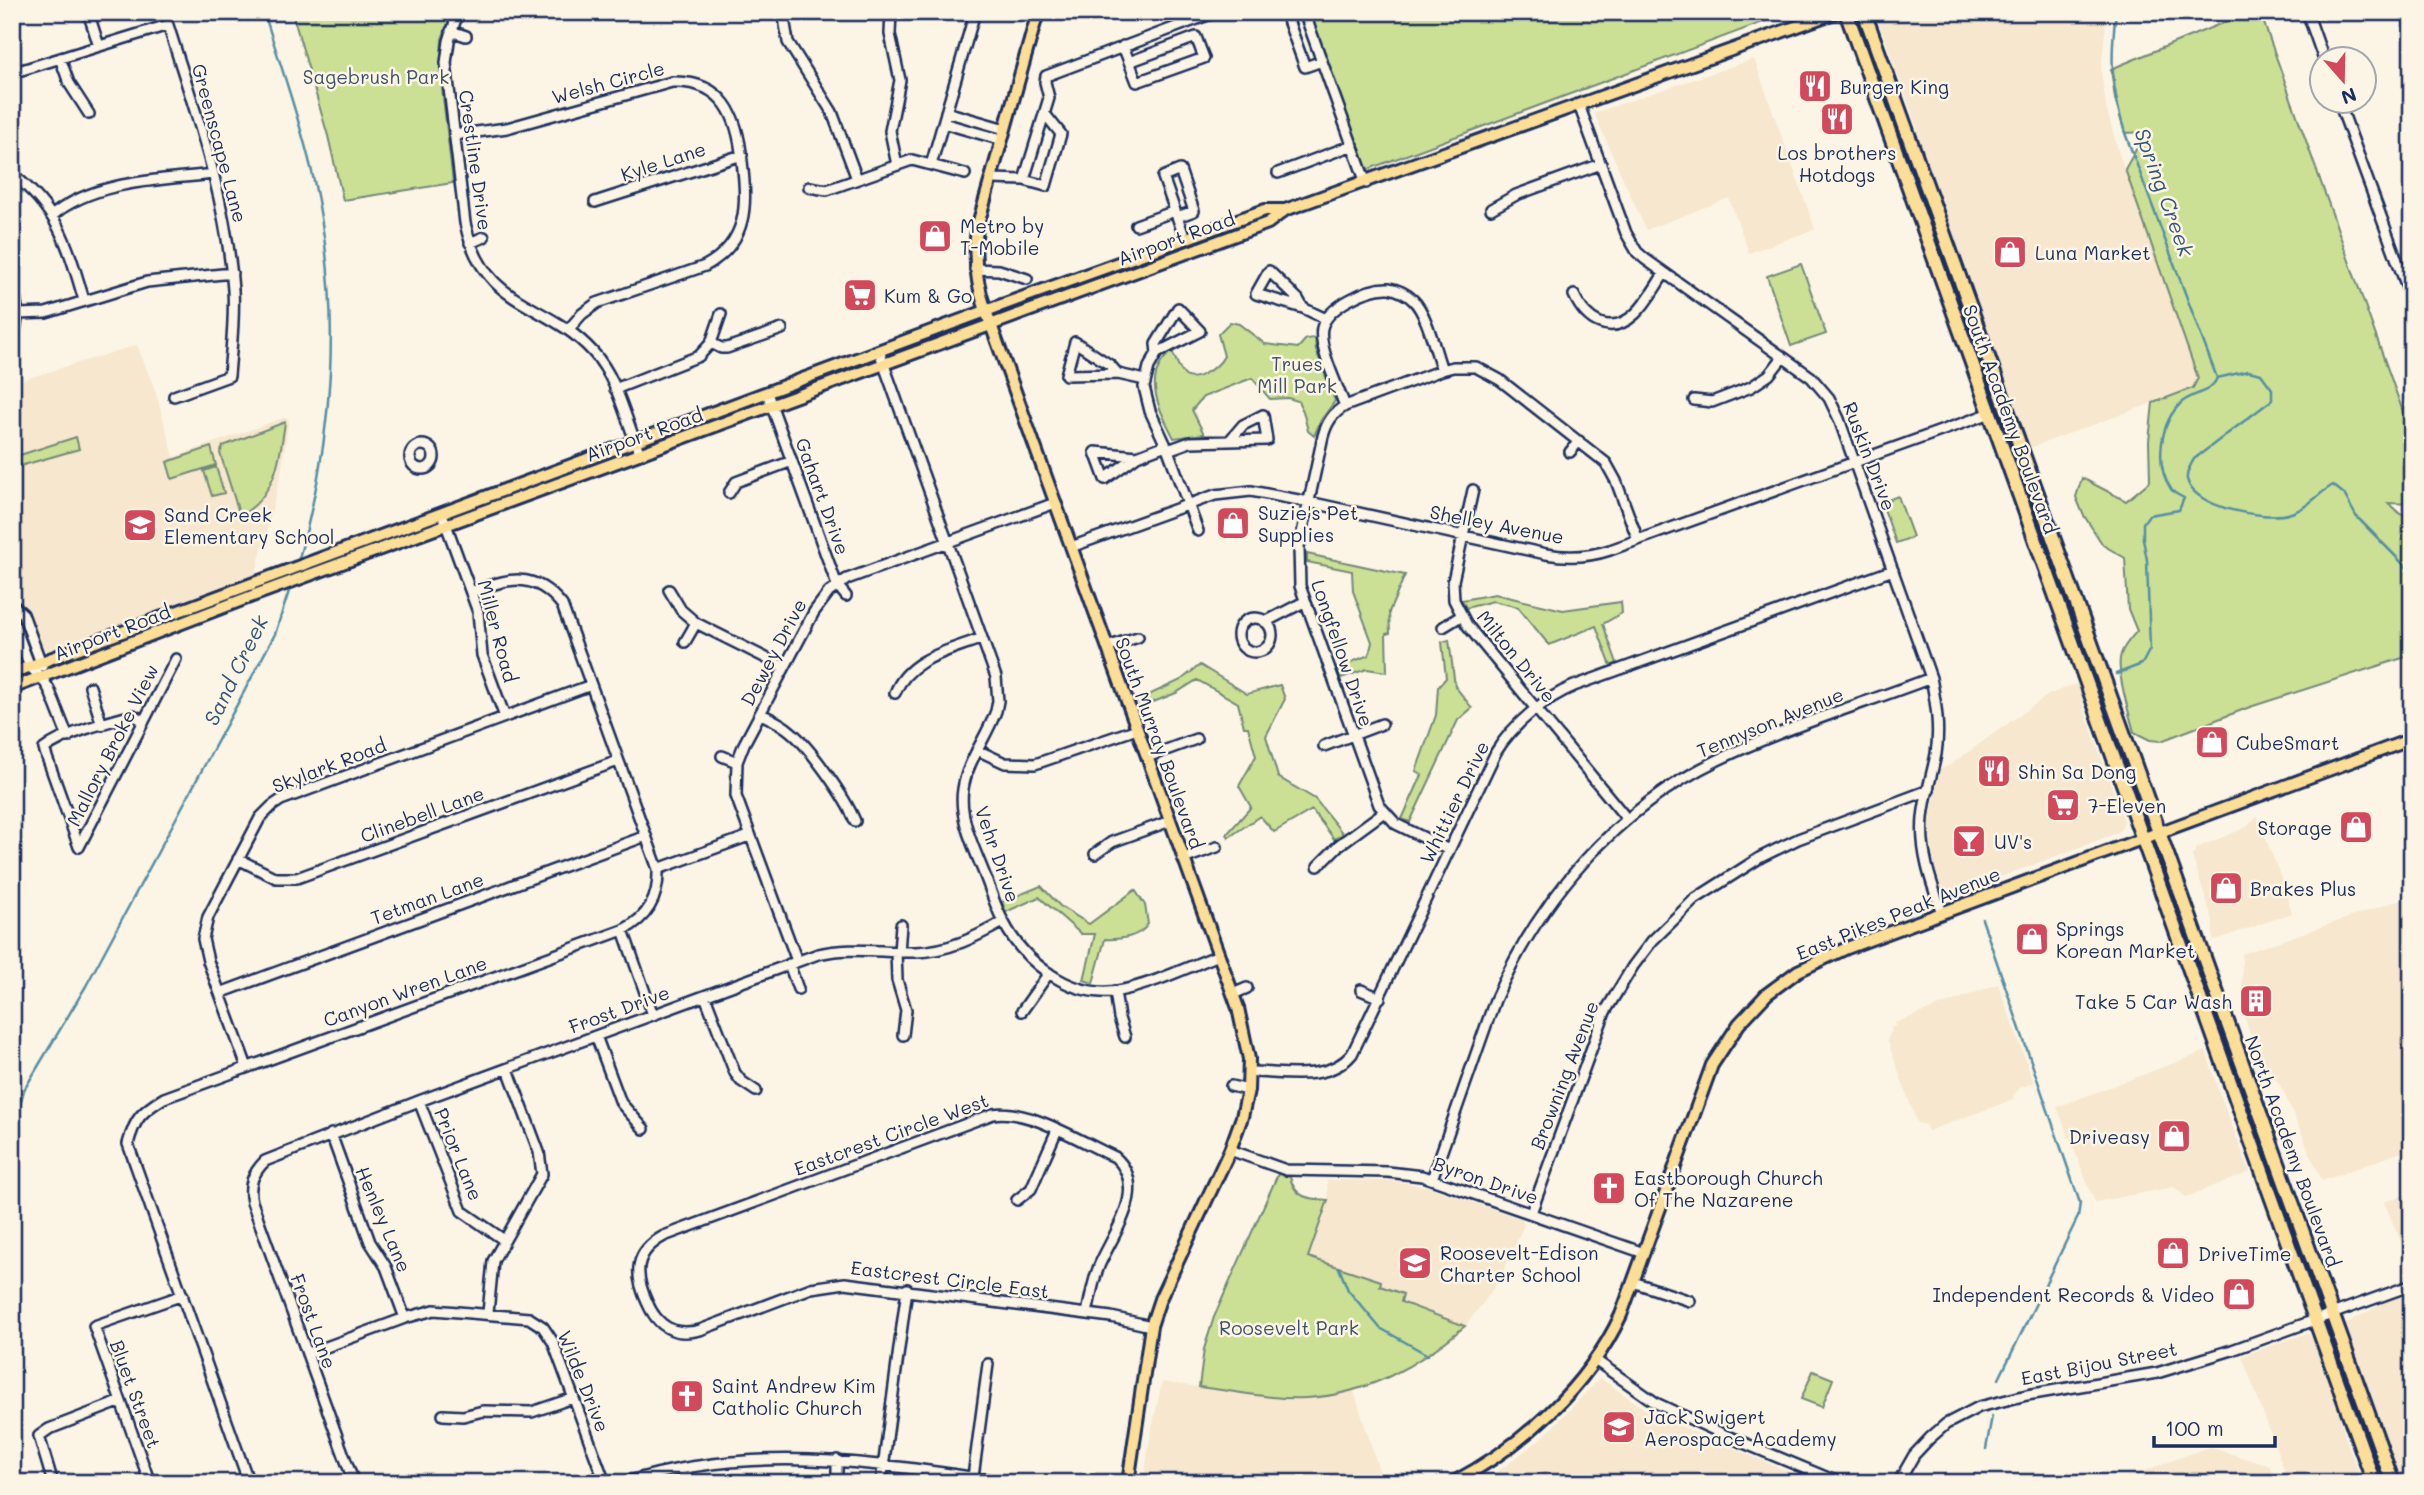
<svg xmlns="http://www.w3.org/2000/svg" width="2424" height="1495" font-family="Mali,sans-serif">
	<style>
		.built { fill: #f6e7ce }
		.green { fill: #cbe095; stroke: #73887a; stroke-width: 2 }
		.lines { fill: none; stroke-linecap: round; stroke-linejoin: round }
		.stream { stroke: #558ea5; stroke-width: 2.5 }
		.minor-casing { stroke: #1b2f5e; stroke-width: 14 }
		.major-casing { stroke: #1b2f5e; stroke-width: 16 }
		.highway-casing { stroke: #1b2f5e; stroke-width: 18 }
		.minor { stroke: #fcf5e5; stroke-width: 9 }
		.major { stroke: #fdde96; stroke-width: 10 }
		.highway { stroke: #fdde96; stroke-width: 12 }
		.labels { text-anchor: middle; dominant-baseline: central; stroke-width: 5; stroke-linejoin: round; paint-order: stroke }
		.park-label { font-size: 19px; fill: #3e5269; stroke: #fcf5e5 }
		.street-label { font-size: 19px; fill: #1b2f5e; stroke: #fcf5e5 }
		.poi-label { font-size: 19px; fill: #1b2f5e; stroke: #fcf5e5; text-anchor: start }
		.water-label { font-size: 21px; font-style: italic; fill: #33567c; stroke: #fcf5e5 }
	</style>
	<rect width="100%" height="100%" fill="#fcf5e5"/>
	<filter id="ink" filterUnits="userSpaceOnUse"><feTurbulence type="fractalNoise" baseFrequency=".0143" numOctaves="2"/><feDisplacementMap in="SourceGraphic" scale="14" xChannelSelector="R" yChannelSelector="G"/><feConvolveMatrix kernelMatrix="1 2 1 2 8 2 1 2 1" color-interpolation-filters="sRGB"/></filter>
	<g filter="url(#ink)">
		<path class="built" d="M1879,12H2107L2101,70L2106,107L2119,154L2198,378L2193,388L2027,449L1927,167L1918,130L1878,20Z
			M1754,59L1815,229L1749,253L1729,198L1646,230L1594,113Z
			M137,345L155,390L174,457L283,418L289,419L281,474L255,576L49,652L43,651L40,648L12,577V383Z
			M2078,683L2084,709L2124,821L2121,829L2117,833L1945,898L1934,864L1929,823L1941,769L1950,765L2048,695Z
			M2257,816L2286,891L2292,913L2213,941V921L2192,856L2197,848L2247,827Z
			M2412,896V1148L2322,1181L2282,1088L2255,1050L2242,1009V954Z
			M1998,984L2034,1083L2021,1087L2013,1095L2014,1099L1928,1131L1925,1124L1917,1123L1887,1039L1892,1031L1891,1028L1896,1026L1895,1023Z
			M2206,1051L2219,1092L2250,1172L2186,1197L2174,1187L2095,1202L2057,1107Z
			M1327,1180L1394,1181L1429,1187L1521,1219L1524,1225L1500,1279L1483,1303L1465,1326L1439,1344L1308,1257L1328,1200Z
			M2412,1192V1268L2384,1202Z
			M2412,1287V1483H2403L2337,1329Z
			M2307,1333L2315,1339L2331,1383L2345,1436L2362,1483H2289L2242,1356Z
			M1600,1378L1652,1414L1815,1483H1479L1507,1465L1544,1436Z
			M1162,1382L1282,1398L1330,1396L1354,1391L1383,1483L1144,1481L1149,1442Z
			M2209,1447L2270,1466L2276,1483H2111Z"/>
		<path class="green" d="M292,12H452L442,39L440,71L453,183L343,200L328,136Z
			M1310,12H1790L1366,170Z
			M2249,12H2260L2412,437V504L2388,503L2400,514L2412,516V655L2250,707L2161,741L2150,740L2134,732C2130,716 2115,669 2121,654C2124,645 2131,638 2137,631L2128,609L2125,558L2103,545L2083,514L2076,497L2082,478L2126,501L2150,481L2149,441L2153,403L2193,388L2198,378L2125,169L2146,132L2125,133L2115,99L2111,69Z
			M1801,264L1826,334L1791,346L1767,276Z
			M1230,322L1239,324L1265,344L1298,348L1306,339L1315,338L1316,350L1335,401L1321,420L1314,436L1308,431L1303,411L1298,401L1288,398L1270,399L1252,378L1203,397L1192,410L1204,434L1174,438C1160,410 1140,377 1172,351C1181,371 1183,387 1207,372C1215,367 1220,364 1224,356L1218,334Z
			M285,422C280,458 276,496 240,516L220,453L223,446Z
			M76,437L79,449L20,466L17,456Z
			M211,447L216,465L172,479L167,462Z
			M216,467L224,493L212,496L204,471Z
			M1898,496L1913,537L1896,543L1883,506L1885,501Z
			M1307,554L1405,575L1389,612L1390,633L1386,634L1387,672L1367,669L1341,678L1337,668L1369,655L1372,642L1353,591L1352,571L1307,562Z
			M1495,594L1563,610L1621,602L1622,613L1603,624L1617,663L1611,666L1596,626L1549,645L1518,607L1493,601L1466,608L1462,600Z
			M1449,640L1455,686L1472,708L1458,720L1410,822L1402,819L1422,775L1416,771L1436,715L1438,687L1446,678L1442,642Z
			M1200,665L1247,694L1280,685L1285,699L1266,736L1278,777L1315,799L1343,834L1334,839L1312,810L1274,832L1260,816L1229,837L1227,834L1251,807L1239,786L1256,756L1248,727H1244L1238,703L1197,680L1176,693L1141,707L1138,700L1181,680Z
			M1041,886L1060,906L1089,924L1135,890L1145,905L1148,924C1140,937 1120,940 1105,939L1093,983L1084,980L1095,934H1081L1039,897L1006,912L1002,902Z
			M1278,1174L1290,1177C1295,1198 1308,1199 1328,1200L1308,1257L1381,1281L1380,1286L1403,1294L1401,1302L1465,1326C1419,1365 1367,1395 1306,1398C1271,1400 1234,1391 1199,1387L1204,1349L1214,1317Z
			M1813,1371L1833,1379L1822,1407L1801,1399Z"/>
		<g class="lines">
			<path class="stream" d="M264,12C281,68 302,125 314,181C342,308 334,438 298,562
				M2116,12C2110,58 2111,88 2125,133L2217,378
				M2217,378L2248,371L2261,374L2272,389V400L2194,459C2191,465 2186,471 2187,479C2192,508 2264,520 2288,514C2306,510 2317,494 2333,485L2344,494L2356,516L2412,573
				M2116,674L2142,664L2150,649L2147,560L2143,539V523L2149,515L2179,510L2184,498C2180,496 2173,493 2171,489C2154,464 2160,422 2182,402C2194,392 2210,394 2217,378
				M1982,919L2080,1203L2078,1217L1999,1379
				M12,1136L24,1090L86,986L275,634L291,585
				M1339,1268L1348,1290L1380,1328L1428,1355
				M1986,1449L1992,1416"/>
			<g class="minor-casing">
				<path id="minor" d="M88,12L99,46
					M458,12L449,41L446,63L465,223C484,310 545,299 593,352C618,379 626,421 640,454
					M783,12L788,42L832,112L857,179
					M891,12L890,34L900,80L890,131L897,165
					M1285,12L1305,67L1322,61
					M1304,12L1366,183
					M2307,12L2324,60
					M451,31L466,36
					M1123,46L1137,82L1204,58L1196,37L1129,62
					M60,58L69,83L89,114
					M12,73L168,25C195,111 227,199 233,290C235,319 231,348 229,376L174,396
					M2339,102L2412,301
					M1579,105L1626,233L1637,252L1645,259L1811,377L1829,398L1839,419L1931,678C1936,703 1940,728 1936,754C1932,775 1925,796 1923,818C1920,852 1931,882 1942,913
					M946,112L1005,129
					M943,123L1002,140
					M454,135L507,128L672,82C724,80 738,117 742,161C747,204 749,242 705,266L597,303L582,314L568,330
					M931,165L975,12
					M1278,173L1353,145
					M12,174C59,210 68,246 84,300
					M991,179L1024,180L1049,98L1045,82L1046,76L1216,12
					M1024,180L1046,186L1061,134L1045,114
					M809,187L827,190L912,160L965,174
					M595,202L742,155
					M1491,209L1516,195L1601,164
					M53,215C95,180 162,180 213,174
					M1177,217L1194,211L1180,170L1163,177L1185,239
					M1136,225L1175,211
					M470,243L484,237
					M975,269L999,270L1027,279
					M12,278L18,314L12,347
					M1574,295C1586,321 1610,337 1635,314C1647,303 1655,287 1664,274
					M1303,308L1256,294L1269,271L1298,299L1303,308L1326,319
					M18,314L46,313L147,282L232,273
					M711,343L721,348H727L782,329
					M879,351L996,677L998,701L996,711C987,737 967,761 963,789C958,820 977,853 987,881C992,894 996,908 1003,921C1023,961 1070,999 1118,991C1151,985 1188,967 1219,955
					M1157,353L1156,344L1178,308L1200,331L1157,353L1149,367L1144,387L1150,411L1168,450L1198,531
					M1118,374L1066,375L1075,342L1110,365L1118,374L1145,380
					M615,389L699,356L711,343L721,314
					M767,393L837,585L846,596
					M1694,400L1712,402L1751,387L1769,375L1783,357
					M1345,406C1338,387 1318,347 1322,328C1327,307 1368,287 1389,288C1397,289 1407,294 1413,300C1427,313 1435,351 1442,370
					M410 457a12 12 0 1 1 24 0a12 12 0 1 1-24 0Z
					M1168,450L1190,442L1267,440L1263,415L1243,425L1231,439
					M1570,452L1579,441
					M1137,456L1105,479L1095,452L1137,456L1166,445
					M1473,490L1453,581L1454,600L1467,625L1627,819
					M729,493L736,482L792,461
					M444,519L478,612L482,655L505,717
					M1071,547L1215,495L1251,491L1309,502L1546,554C1568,558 1589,557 1610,550L1988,414
					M669,590L681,610L696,623L784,667
					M14,606L23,614L42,666
					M1238 635a17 17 0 1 1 34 0a17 17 0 1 1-34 0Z
					M12,619L30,667L42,678L49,689L68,737
					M1265,622L1304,602
					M1443,627L1461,616
					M685,642L696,623
					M1107,647L1138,637
					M90,687L102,725
					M895,693C909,658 949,651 982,638
					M761,714C771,719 781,723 790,731C810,747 845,797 855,821
					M1324,746L1382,724
					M977,750L1005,763L1035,764L1137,729
					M722,756L737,762
					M1147,757L1196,739
					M79,847L44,749C65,733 107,722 133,715L144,721
					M79,847L176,659
					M1449,850L1396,824L1379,805L1300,586L1299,547L1323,436C1327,422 1333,413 1345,406L1442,370L1453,367H1476L1500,380L1606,463L1616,481L1638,540
					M1095,854L1112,842L1170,821
					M238,859L276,878H297L618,761
					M1183,859L1217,847
					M1318,866L1339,845L1384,812
					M658,869L749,836
					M623,930L653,1015
					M896,951L897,980L906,1010L903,1035
					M899,952L901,925
					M797,961L736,796L737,762L744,744L814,612L829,592L847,579L1055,503
					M789,964L798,989
					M1361,990L1380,998
					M1115,991L1119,1018L1125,1037
					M220,993L646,836
					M1233,994L1247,988
					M705,996L735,1073L741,1081L756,1091
					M1022,1011L1049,973
					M596,1036L621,1103L644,1129
					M247,1067L208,961L203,939L208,917L260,818L272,806L281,800L591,685
					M1250,1072C1284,1072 1328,1083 1352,1054L1496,752C1513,724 1545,698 1574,686L1893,570
					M1231,1086L1248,1090
					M419,1101L462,1211L504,1240
					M331,1134L370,1242L386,1267L405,1318
					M1230,1150L1286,1170L1388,1172L1422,1176L1644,1253
					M1432,1179L1495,1000C1540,898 1616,809 1718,760C1786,727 1860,705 1931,678
					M1017,1200L1031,1189L1057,1130
					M1531,1213L1605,1012L1633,966L1652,941L1695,899L1761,857L1798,839L1929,790
					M1633,1282L1690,1301
					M488,1313L493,1261L542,1174L539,1152L508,1069
					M1087,1314C1090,1298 1093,1281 1099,1266C1113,1233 1150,1188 1115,1157C1081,1142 1029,1108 993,1114L664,1236C634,1252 634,1274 647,1302C657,1326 674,1337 700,1330L811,1288L845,1283L1111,1317L1151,1326
					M307,1354L405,1318L434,1310L529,1318L543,1327L553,1342L605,1483
					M1595,1360L1656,1403L1727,1436L1840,1483
					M443,1415L463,1416L483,1411L532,1412L573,1398
					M837,1460V1483
					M683,1469L687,1483
					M973,1477L988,1364
					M53,1483L39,1436L49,1429L119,1402
					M150,1483L94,1326L183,1295
					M249,1483L128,1144C135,1118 141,1112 164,1098L623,930C649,917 659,897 658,869L562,605C534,569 507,579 471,592
					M354,1483L252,1202C248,1185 253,1173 265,1161L419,1101L818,954C850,946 883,953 916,952C949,951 976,937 1003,922
					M623,1483C754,1442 878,1463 1010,1483
					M881,1483L907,1289
					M1898,1483L1914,1455L1930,1438L1946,1424L1979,1407L2027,1395L2157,1373L2232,1350L2412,1285"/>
			</g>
			<g class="major-casing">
				<path id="major" d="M1038,12L977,228C973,258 976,283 986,311L1238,1008L1249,1059L1248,1090L1242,1117L1230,1150L1160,1299L1151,1326L1128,1483
					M12,673L999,306L1265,210H1285
					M12,688L255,595L1268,223L1285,210L1837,12
					M1452,1483C1522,1446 1587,1388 1621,1315L1712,1065L1739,1024L1767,994L1798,971L1847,948L2412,739"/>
			</g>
			<g class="highway-casing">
				<path id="highway" d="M1846,12L2374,1483
					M1864,12L2393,1483"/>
			</g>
			<use href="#minor" class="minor"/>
			<use href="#major" class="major"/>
			<use href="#highway" class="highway"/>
		</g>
	</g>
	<defs>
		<g id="restaurant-square" transform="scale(1.75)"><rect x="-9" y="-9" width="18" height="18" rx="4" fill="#d1495b" stroke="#fcf5e5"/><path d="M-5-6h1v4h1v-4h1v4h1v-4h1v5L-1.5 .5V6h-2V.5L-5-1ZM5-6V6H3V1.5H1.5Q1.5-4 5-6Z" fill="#fff"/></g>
		<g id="shop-square" transform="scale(1.75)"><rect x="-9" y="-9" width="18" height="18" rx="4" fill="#d1495b" stroke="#fcf5e5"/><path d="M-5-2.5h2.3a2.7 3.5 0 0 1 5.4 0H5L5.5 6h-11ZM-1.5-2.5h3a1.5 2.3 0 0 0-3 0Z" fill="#fff"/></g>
		<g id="supermarket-square" transform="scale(1.75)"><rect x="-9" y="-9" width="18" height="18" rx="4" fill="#d1495b" stroke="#fcf5e5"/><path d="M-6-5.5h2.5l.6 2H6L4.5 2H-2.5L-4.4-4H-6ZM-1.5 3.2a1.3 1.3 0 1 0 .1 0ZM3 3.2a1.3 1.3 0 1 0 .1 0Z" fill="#fff"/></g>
		<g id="school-square" transform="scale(1.75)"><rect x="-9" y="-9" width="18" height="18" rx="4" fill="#d1495b" stroke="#fcf5e5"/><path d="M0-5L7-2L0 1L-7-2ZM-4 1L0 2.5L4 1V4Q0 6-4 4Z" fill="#fff"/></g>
		<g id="bar-square" transform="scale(1.75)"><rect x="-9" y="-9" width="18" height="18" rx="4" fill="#d1495b" stroke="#fcf5e5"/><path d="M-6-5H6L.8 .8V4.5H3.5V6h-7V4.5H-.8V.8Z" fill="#fff"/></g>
		<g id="building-square" transform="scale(1.75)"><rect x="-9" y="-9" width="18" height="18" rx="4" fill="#d1495b" stroke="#fcf5e5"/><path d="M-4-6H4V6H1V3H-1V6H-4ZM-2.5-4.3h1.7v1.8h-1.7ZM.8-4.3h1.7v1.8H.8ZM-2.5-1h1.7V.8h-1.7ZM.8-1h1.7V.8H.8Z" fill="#fff"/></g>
		<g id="church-square" transform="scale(1.75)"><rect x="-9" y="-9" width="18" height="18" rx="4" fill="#d1495b" stroke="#fcf5e5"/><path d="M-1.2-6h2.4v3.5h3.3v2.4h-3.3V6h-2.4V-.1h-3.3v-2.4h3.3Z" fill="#fff"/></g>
	</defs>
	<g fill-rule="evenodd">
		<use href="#restaurant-square" x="1815" y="86"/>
		<use href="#restaurant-square" x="1837" y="119"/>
		<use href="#shop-square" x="935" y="236"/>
		<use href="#shop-square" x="2010" y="252"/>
		<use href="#supermarket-square" x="860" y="295"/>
		<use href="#shop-square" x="1233" y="523"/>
		<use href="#school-square" x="140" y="525"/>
		<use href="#shop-square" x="2212" y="742"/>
		<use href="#restaurant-square" x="1994" y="771"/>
		<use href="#supermarket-square" x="2063" y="805"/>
		<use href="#shop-square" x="2356" y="827"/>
		<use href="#bar-square" x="1969" y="841"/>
		<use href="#shop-square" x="2226" y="888"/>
		<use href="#shop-square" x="2032" y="939"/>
		<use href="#building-square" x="2256" y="1001"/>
		<use href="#shop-square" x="2174" y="1136"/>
		<use href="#church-square" x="1609" y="1188"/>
		<use href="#shop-square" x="2173" y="1253"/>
		<use href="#school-square" x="1415" y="1263"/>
		<use href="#shop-square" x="2239" y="1294"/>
		<use href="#church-square" x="687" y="1396"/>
		<use href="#school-square" x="1619" y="1427"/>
	</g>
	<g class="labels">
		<g class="park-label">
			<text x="376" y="76">Sagebrush Park</text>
			<text x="1297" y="363">Trues<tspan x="1297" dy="22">Mill Park</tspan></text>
			<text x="1289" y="1327">Roosevelt Park</text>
		</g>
		<g class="street-label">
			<text transform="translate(608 82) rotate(-15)">Welsh Circle</text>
			<text transform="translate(220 143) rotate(75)">Greenscape Lane</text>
			<text transform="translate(476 160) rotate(82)">Crestline Drive</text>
			<text transform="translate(663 161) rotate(-18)">Kyle Lane</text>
			<text transform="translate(1176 238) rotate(-20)">Airport Road</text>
			<text transform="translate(2011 419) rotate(70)">South Academy Boulevard</text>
			<text transform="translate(644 434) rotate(-20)">Airport Road</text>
			<text transform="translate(1870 456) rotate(69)">Ruskin Drive</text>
			<text transform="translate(823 496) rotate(70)">Gahart Drive</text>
			<text transform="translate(1497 524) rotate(11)">Shelley Avenue</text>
			<text transform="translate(498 631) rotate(75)">Miller Road</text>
			<text transform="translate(112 632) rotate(-21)">Airport Road</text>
			<text transform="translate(773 652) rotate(-62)">Dewey Drive</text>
			<text transform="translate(1343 653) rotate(71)">Longfellow Drive</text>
			<text transform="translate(1517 656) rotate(51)">Milton Drive</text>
			<text transform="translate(1770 722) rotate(-22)">Tennyson Avenue</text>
			<text transform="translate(1160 743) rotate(70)">South Murray Boulevard</text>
			<text transform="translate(112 745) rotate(-63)">Mallory Broke View</text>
			<text transform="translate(329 765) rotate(-21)">Skylark Road</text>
			<text transform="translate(1454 802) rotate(-64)">Whittier Drive</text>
			<text transform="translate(422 814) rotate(-20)">Clinebell Lane</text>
			<text transform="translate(998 854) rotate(71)">Vehr Drive</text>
			<text transform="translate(427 898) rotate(-20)">Tetman Lane</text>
			<text transform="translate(1898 913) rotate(-22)">East Pikes Peak Avenue</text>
			<text transform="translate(405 991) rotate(-20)">Canyon Wren Lane</text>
			<text transform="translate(619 1009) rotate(-20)">Frost Drive</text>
			<text transform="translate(1564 1075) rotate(-69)">Browning Avenue</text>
			<text transform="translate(891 1134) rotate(-20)">Eastcrest Circle West</text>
			<text transform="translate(2293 1151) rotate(70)">North Academy Boulevard</text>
			<text transform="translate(459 1154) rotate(68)">Prior Lane</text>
			<text transform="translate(1486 1180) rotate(19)">Byron Drive</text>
			<text transform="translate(384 1219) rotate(67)">Henley Lane</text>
			<text transform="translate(950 1279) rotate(7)">Eastcrest Circle East</text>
			<text transform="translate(314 1321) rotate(70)">Frost Lane</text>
			<text transform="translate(2099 1363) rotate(-11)">East Bijou Street</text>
			<text transform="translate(584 1381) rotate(68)">Wilde Drive</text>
			<text transform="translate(136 1394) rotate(70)">Bluet Street</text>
		</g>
		<g class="poi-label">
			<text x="1840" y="86">Burger King</text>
			<text x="1837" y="152" text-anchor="middle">Los brothers<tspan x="1837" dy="22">Hotdogs</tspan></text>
			<text x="960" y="225">Metro by<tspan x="960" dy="22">T-Mobile</tspan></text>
			<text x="2035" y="252">Luna Market</text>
			<text x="884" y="295">Kum &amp; Go</text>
			<text x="1258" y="512">Suzie's Pet<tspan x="1258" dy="22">Supplies</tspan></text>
			<text x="164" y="514">Sand Creek<tspan x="164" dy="22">Elementary School</tspan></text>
			<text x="2236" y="742">CubeSmart</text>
			<text x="2018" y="771">Shin Sa Dong</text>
			<text x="2088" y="805">7-Eleven</text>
			<text x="2332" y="827" text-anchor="end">Storage</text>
			<text x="1994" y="841">UV's</text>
			<text x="2250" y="888">Brakes Plus</text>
			<text x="2056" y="928">Springs<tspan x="2056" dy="22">Korean Market</tspan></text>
			<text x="2232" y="1001" text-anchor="end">Take 5 Car Wash</text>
			<text x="2150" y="1136" text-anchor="end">Driveasy</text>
			<text x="1634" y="1177">Eastborough Church<tspan x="1634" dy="22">Of The Nazarene</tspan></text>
			<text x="1440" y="1252">Roosevelt-Edison<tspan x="1440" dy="22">Charter School</tspan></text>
			<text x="2198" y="1253">DriveTime</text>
			<text x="2214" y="1294" text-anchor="end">Independent Records &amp; Video</text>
			<text x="712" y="1385">Saint Andrew Kim<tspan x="712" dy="22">Catholic Church</tspan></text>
			<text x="1644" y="1416">Jack Swigert<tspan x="1644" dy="22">Aerospace Academy</tspan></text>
		</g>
		<g class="water-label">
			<text transform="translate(2165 192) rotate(70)">Spring Creek</text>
			<text transform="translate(235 670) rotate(-64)">Sand Creek</text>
		</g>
	</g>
	<rect width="2424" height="1495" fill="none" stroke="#fcf5e5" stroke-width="42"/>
	<rect x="21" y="21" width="2382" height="1453" fill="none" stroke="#1b2f5e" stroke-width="2.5" filter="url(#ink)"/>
	<g transform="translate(2343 80) rotate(160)"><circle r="33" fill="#fcf5e5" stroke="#a2a6af" stroke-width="2"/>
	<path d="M0-5L12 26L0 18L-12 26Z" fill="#d1495b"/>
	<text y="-10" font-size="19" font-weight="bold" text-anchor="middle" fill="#1b2f5e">N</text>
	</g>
	<path d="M2154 1436v10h121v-10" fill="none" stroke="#1b2f5e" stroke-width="3.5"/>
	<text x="2165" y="1436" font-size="21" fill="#1b2f5e" stroke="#fcf5e5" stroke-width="5" paint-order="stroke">100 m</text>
</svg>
